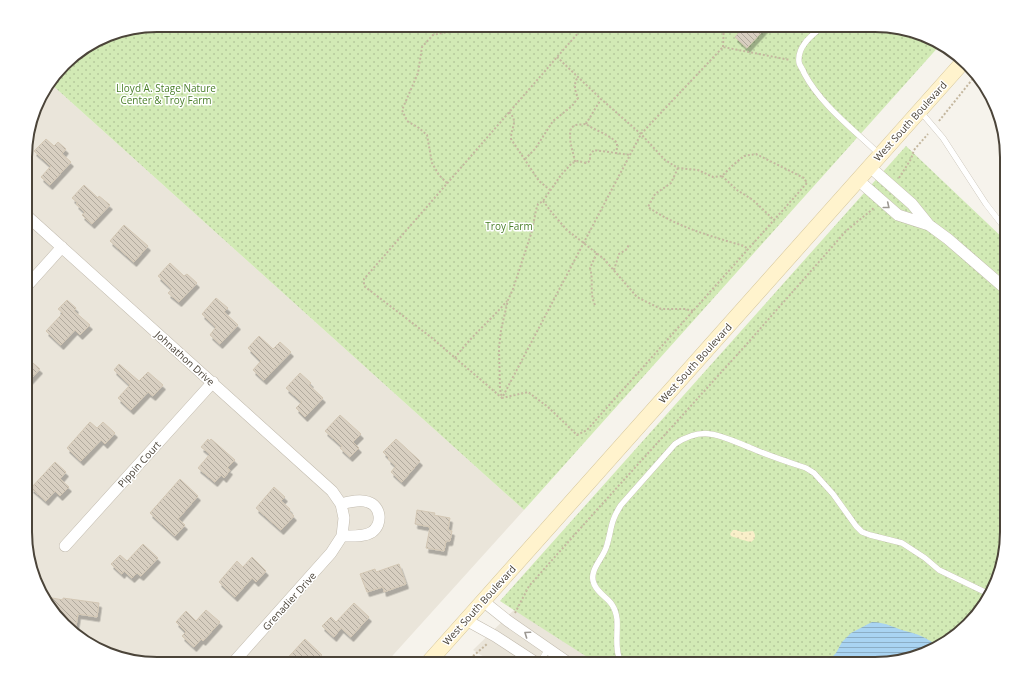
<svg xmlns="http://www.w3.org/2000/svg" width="1032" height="689" font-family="'Open Sans',sans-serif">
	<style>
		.residential { fill: #eae5da }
		.grass { fill: url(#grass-dots) }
		.sand { fill: url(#sand-dots) }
		.water { fill: url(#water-rules) }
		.building { fill: url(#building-back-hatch); stroke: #d3c7b4; filter: url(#shadow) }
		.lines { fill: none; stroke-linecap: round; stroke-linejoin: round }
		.service-casing { stroke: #c2bbae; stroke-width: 6 }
		.minor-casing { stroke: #c2bbae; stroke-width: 12 }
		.secondary-casing { stroke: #d6c79b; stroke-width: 16 }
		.path { stroke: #c4b79f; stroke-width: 2; stroke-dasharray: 2 2; stroke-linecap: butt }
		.service { stroke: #fff; stroke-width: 5.5 }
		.minor { stroke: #fff; stroke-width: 11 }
		.secondary { stroke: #fff3cd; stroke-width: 15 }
		.oneway { stroke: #9c9892 }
		.labels { text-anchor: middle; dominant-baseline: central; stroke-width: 3; stroke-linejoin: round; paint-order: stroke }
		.park-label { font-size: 10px; fill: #4a7f2a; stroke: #fff }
		.street-label { font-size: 10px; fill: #4b4439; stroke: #fff }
		.rim { fill: none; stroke: #4b4439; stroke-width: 2 }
	</style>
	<defs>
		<pattern id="grass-dots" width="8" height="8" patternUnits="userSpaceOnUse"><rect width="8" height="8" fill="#d2eab5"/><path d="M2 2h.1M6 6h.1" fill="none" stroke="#b6ca9c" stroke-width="1.8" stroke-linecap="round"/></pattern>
		<pattern id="sand-dots" width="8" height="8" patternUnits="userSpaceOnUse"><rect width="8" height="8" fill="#f9efc9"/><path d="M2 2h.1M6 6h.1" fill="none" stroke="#d7cead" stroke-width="1.8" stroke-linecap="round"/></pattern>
		<pattern id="water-rules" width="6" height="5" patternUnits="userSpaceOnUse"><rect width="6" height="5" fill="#a9d4f2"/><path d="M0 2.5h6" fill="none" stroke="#8caec5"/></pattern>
		<pattern id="building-back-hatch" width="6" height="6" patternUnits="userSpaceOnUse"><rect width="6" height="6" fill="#d8cfc1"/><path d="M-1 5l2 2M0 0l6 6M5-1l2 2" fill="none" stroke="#b1aa9e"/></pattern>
		<filter id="shadow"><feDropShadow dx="2.5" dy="4.5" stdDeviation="0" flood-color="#0004"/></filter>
	</defs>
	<rect width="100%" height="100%" fill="#f6f3ec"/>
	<path class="residential" d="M50,83L524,510L385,664H157L115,657L83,642L43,598L26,549V140L39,98Z
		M515,609L598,664H495L473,650Z"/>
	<path class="grass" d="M157,25H875L917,32L941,44L524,510L50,83L70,58L107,35Z
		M906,146L1007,242V540L985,606L941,646L883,664H598L500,601Z"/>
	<path class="sand" d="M733,530H736L742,532L753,531C756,535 756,539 751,542C749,542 733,537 731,536L730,534Z"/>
	<path class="water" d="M872,622C886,622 896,629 909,632C913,633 917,634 921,636C928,639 934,644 941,646L883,664H825L836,653L842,642L851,633Z"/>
	<path class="building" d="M746,25H768L747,48L735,37Z
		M46,139L54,146L58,142L66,149L62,154L71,162L50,185L41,177L51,166L34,151Z
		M84,185L98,198L99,196L110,205L92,224L82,215L85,212L76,204L78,203L72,198Z
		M124,225L148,246L134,262L110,241Z
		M170,263L184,276L187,274L197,283L179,302L168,293L172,289L158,276Z
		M216,298L228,308L224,312L238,325L220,344L210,335L216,327L202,314Z
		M67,300L76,308L74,311L90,325L80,335L75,330L61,345L46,331L63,313L58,309Z
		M259,336L273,349L280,342L291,352L264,380L253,370L261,361L248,348Z
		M26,357L40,369L26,384Z
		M119,364L139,381L148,372L163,385L153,396L148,392L131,410L118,398L130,385L114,370Z
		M300,373L311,383L309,385L323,398L305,417L296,408L302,402L286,388Z
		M340,415L361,434L353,442L359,448L350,457L340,448L342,446L325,431Z
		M90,422L97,428L103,422L115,433L105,444L101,440L81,461L67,448Z
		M208,439L209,441L211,439L235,460L227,468L230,470L224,478L221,475L215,482L198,468L210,454L201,447Z
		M396,439L420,461L402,482L391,472L396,466L388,459L389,458L383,452Z
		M55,462L66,472L60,479L69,487L60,496L55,491L46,501L31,488Z
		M180,479L198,496L178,519L185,525L175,536L150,513Z
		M274,487L285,497L281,501L290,509L289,511L294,516L281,530L256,508Z
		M417,510L435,513L434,515L450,518L448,530L452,531L450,541H446L444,551L426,548L430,527L415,524Z
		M143,544L158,558L141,576L137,573L132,578L124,571L122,574L111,564L120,555L127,561Z
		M252,557L266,571L256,582L252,578L235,597L219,582L237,561L243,567Z
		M399,564L406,584L384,592L383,587L367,592L360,574L375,569L376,572Z
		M42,596L63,600V598L99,603L97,617L78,614L75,632Z
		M354,603L369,617L351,637L341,628L334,637L322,626L331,617L336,622Z
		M206,610L220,622L203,641L201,639L194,647L182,636L186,632L176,622L186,611L196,621Z
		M305,639L322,655L314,664H282Z"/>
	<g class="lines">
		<g class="service-casing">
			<path id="service" d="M824,25C814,34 797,45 799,62C799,65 803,69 804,73C821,105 853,129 879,154
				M920,111L943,138L986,204L1007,231
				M539,664L548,649
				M622,664C614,651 618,634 617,619C614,597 601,599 594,584C588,570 604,558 607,545C612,528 610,522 621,505L675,444C705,424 722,437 751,448C769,456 788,462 806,468L814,473L833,494L856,526L862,532L870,535L902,543L925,558L939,570L989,594"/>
		</g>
		<g class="minor-casing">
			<path id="minor" d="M870,167L912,204L929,225L948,239L1007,290
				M858,180L898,215L929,225
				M26,215L332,491L341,504L344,518L342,536L331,553L232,664
				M26,287L62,247
				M341,504C349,502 360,499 368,502C381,506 383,524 372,532C364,537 351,536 342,536
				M65,546L213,382
				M483,601L508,621L570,664
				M466,620L495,636L538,664"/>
		</g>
		<g class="secondary-casing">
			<path id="secondary" d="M427,664L963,62"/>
		</g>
		<path class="path" d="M585,25L364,279V286L432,338L502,398L641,134L723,47L790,60
			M723,47L724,25
			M557,57L601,99L641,134L665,160L678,168L698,170L713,177L722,176L733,165L744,156L756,154L804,178L807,183L587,430L577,435L548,407L528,392L502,398L500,389L499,348L501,330L508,300L513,289L532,231L536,210L538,204L543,201L561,175L572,163L578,161L586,163L590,161V155L594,150L630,155
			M509,112C519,122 511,126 511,139L539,181L550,190
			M939,121L975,76
			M586,124L601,99
			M525,159L535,149L553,121L572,106L578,98C575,91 573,84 578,77
			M575,162C573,150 568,141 571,128L575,125L586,124C592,129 615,137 617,144C617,146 617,151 616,154
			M678,168L671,183L655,194L648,207C677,227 710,236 744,246L748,249
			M722,176L737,190L753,200L774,220
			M899,178L911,159L914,150L928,134
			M447,183L439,175L432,163L427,135L419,128L407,121L402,110L418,73L422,47L433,35L442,33L460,31H475L490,28L496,25
			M543,201L553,214L567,230L604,259L637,297L661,309H685L694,311
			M614,270L619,254L627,249L629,244
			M595,305C589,293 594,281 590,268L597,253
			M455,358C470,337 490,321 507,301
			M515,613L529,586L594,513L745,346L846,231L874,208
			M464,664L487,644"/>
		<use href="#service" class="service"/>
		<use href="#minor" class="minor"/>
		<use href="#secondary" class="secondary"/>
	</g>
	<defs><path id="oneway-chevron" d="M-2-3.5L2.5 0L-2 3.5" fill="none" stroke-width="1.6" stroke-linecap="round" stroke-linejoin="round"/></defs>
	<g class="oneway">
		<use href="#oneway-chevron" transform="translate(887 206) rotate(39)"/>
		<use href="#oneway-chevron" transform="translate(527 634) rotate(-145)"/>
	</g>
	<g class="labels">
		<g class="park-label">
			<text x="166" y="88">Lloyd A. Stage Nature<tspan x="166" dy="12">Center &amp; Troy Farm</tspan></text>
			<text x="509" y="226">Troy Farm</text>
		</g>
		<g class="street-label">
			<text transform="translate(910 121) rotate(-48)">West South Boulevard</text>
			<text transform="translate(185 358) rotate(42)">Johnathon Drive</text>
			<text transform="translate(695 363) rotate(-48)">West South Boulevard</text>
			<text transform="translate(139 464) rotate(-48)">Pippin Court</text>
			<text transform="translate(289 601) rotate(-48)">Grenadier Drive</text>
			<text transform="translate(479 605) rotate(-48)">West South Boulevard</text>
		</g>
	</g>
	<path d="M0 0H1032V689H0ZM157 32H875A125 125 0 0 1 1000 157V532A125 125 0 0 1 875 657H157A125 125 0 0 1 32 532V157A125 125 0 0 1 157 32Z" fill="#fff" fill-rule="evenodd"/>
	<path class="rim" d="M157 32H875A125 125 0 0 1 1000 157V532A125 125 0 0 1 875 657H157A125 125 0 0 1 32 532V157A125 125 0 0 1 157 32Z"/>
</svg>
